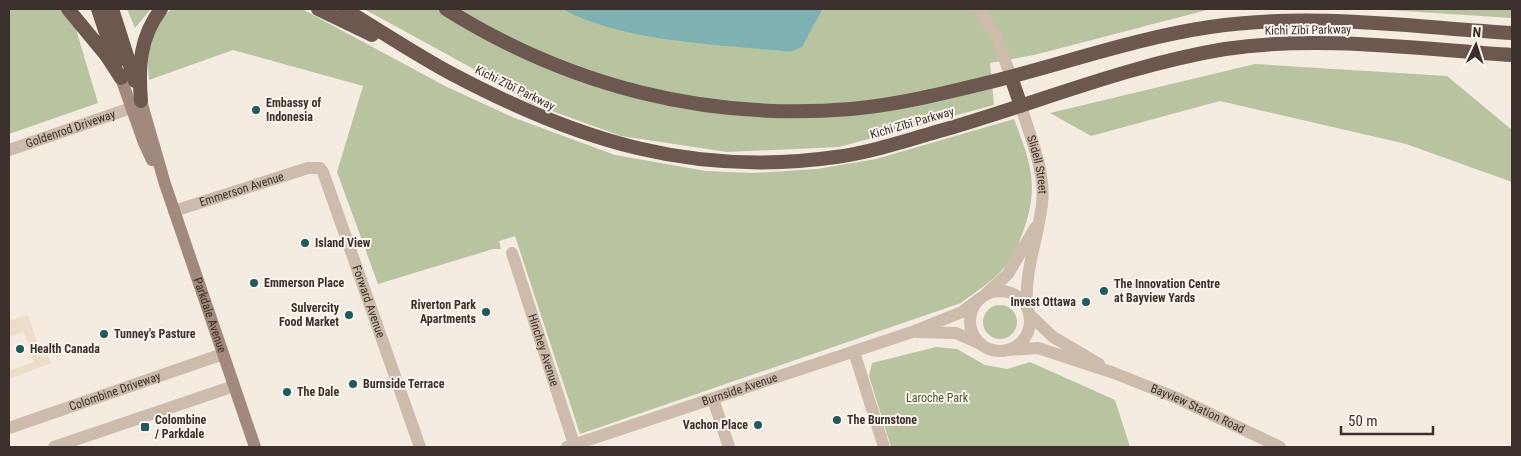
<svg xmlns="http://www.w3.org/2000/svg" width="1521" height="456" font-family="'Roboto Condensed',sans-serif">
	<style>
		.green { fill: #b8c4a0 }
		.plaza { fill: #ecdcc8 }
		.water { fill: #7fb0b2 }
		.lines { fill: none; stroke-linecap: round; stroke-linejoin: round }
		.minor { stroke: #cdbbac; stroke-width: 12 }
		.tertiary { stroke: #cdbbac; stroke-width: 12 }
		.secondary { stroke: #a18a7d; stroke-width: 12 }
		.trunk { stroke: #6c584f; stroke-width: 14 }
		.poi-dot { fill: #1f5a5e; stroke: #fbf5ee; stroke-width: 2 }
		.labels { text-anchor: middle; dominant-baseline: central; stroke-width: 4; stroke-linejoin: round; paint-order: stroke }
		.street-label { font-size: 12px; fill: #3b302b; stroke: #fbf5ee }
		.poi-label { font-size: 12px; font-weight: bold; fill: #3b302b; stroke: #fbf5ee; text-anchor: start }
		.park-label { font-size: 12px; fill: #4a5a2e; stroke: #fbf5ee }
	</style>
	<rect width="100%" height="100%" fill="#f4ebe1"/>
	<path class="green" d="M9,9H70L98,103L9,134Z
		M127,9H151L135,28Z
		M172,9H302L445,86L512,117L615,155L706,171L752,173L817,169L876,159L1014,119C1032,166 1040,188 1021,237C1018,247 1013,259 1005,267C993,281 975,292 961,303L580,434L515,236L499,241L501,249H493L378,284L337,172L363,86L233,50L149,80C146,56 149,25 172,9Z
		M364,9H562L608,26L647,36L790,52L821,9H1258L1207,10L1034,55L990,63L994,105L839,147L727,152L621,136L530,103L470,67Z
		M1373,9H1512V18Z
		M1255,64L1447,76L1512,130V182L1406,144L1220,101L1091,136L1050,113Z
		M983 322a17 17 0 1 1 34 0a17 17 0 1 1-34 0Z
		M936,347L957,349L985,365L1007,369L1030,362L1115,400L1130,447H891L869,376L872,363Z"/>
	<path class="plaza" d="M28,315L42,357L48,356L51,363L9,379V371L34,362L24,332L9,337V321Z"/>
	<path class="water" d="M562,9H821L822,10L802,47L790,52C720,44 625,43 562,9Z"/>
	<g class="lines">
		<g class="minor">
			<path d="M978,9L995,33L1011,77"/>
			<path id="s1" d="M9,150L131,108"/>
			<path id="s2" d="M174,211L308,168H320L323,172L420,447"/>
			<path id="s3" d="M512,253L575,447"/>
			<path d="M917,332L956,333L981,344"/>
			<path d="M854,352L884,447"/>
			<path d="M713,399L729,447"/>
			<path id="s4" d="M9,428L223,354"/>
			<path d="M54,447L234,386"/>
			<path id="s5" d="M567,447L912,332L962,312L979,299"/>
		</g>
		<g class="tertiary">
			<path id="s6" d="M1021,106C1030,137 1046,172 1042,204C1038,239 1024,272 1027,307"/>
			<circle cx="1000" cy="321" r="30"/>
			<path d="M987,293L1008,274L1035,228"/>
			<path d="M1030,315L1053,337L1099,364"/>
			<path id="s7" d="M1008,350L1038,348L1114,373L1177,398L1280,447"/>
		</g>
		<g class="secondary">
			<path d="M121,78L144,143L152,160"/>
			<path id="s8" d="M141,101L165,184L255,447"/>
		</g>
		<path class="trunk" d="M68,9L106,55L121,78
			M98,9L116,63
			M112,9L135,81
			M318,9L372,35
			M344,9C381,31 416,55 454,75C579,141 693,177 836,157C872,152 908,140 943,130C1037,103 1128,65 1225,49C1320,35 1417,49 1512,55
			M446,9C569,86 706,121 851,109C896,105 941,94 986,83C1060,65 1135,38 1210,27C1310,12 1412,27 1512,33
			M1011,77L1021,106
			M141,101C138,66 140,37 161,9"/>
	</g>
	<g class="poi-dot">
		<circle cx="256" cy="110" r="5"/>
		<circle cx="305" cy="243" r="5"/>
		<circle cx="254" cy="283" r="5"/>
		<circle cx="1104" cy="291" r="5"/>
		<circle cx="1086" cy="302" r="5"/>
		<circle cx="486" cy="312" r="5"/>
		<circle cx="349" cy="315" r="5"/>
		<circle cx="104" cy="334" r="5"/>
		<circle cx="20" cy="349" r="5"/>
		<circle cx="353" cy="384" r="5"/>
		<circle cx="287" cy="392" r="5"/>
		<circle cx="837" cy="420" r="5"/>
		<circle cx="758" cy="425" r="5"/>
		<rect x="140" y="422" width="10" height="10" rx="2.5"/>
	</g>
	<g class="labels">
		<g class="street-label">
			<text transform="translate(1308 30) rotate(-1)">Kichi Zībī Parkway</text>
			<text transform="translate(515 88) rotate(26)">Kichi Zībī Parkway</text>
			<text transform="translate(912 123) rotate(-16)">Kichi Zībī Parkway</text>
			<text stroke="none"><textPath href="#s1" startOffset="65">Goldenrod Driveway</textPath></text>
			<text stroke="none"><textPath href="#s6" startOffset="61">Slidell Street</textPath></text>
			<text stroke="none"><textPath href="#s2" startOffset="71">Emmerson Avenue</textPath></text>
			<text stroke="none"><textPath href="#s2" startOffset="295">Forward Avenue</textPath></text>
			<text stroke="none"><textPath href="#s8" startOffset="225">Parkdale Avenue</textPath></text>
			<text stroke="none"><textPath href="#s3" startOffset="102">Hinchey Avenue</textPath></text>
			<text stroke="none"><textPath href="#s5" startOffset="182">Burnside Avenue</textPath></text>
			<text stroke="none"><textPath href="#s4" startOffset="112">Colombine Driveway</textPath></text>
			<text stroke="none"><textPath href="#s7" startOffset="201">Bayview Station Road</textPath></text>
		</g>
		<g class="poi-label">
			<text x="266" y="103">Embassy of<tspan x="266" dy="14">Indonesia</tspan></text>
			<text x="315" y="243">Island View</text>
			<text x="264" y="283">Emmerson Place</text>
			<text x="1114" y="284">The Innovation Centre<tspan x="1114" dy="14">at Bayview Yards</tspan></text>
			<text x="1076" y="302" text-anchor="end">Invest Ottawa</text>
			<text x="476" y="305" text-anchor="end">Riverton Park<tspan x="476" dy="14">Apartments</tspan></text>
			<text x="339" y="308" text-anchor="end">Sulvercity<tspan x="339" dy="14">Food Market</tspan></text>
			<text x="114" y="334">Tunney's Pasture</text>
			<text x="30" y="349">Health Canada</text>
			<text x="363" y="384">Burnside Terrace</text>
			<text x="297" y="392">The Dale</text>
			<text x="155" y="420">Colombine<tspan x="155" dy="14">/ Parkdale</tspan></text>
			<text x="847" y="420">The Burnstone</text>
			<text x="748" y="425" text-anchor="end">Vachon Place</text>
		</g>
		<g class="park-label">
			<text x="937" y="398">Laroche Park</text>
		</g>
	</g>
	<rect width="1521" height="456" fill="none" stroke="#3b302b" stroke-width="20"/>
	<g transform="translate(1476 45) rotate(4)" stroke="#fbf5ee" stroke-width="4" paint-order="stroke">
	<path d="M0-4L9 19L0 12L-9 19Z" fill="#3b302b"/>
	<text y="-8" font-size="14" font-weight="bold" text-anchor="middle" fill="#3b302b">N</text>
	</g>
	<path d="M1341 426v8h92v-8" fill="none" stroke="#3b302b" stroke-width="2.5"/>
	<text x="1348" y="426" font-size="15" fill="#3b302b" stroke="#fbf5ee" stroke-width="4" paint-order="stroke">50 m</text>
</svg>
